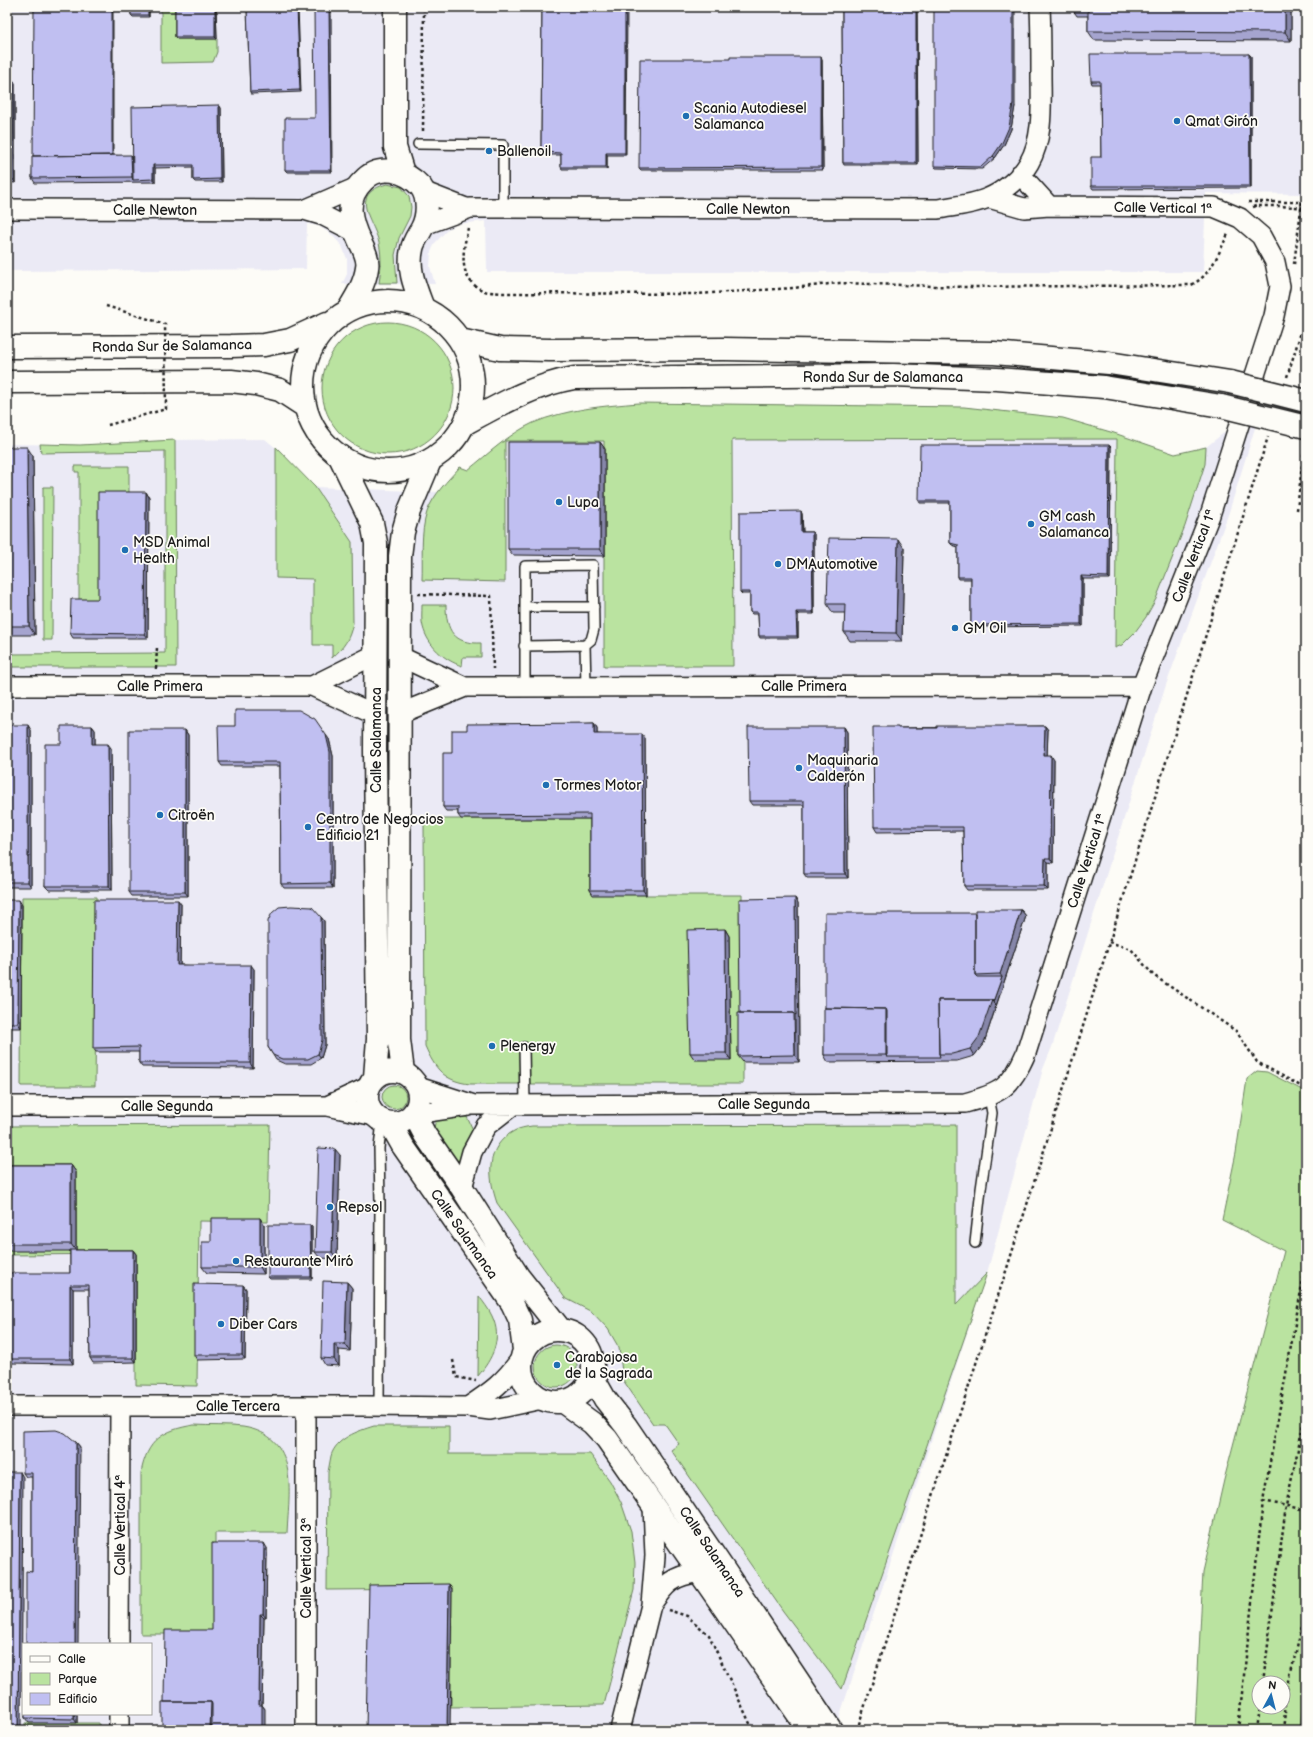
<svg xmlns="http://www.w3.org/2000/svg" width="1313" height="1737" font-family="'Balsamiq Sans',sans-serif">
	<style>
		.built { fill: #ebeaf5; fill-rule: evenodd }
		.green { fill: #bae3a0; stroke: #6b805e; fill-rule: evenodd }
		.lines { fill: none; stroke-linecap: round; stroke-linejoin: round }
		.service-casing { stroke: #1c1c1c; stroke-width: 12 }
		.minor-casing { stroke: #1c1c1c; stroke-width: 22 }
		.primary-casing { stroke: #1c1c1c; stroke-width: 25 }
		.trunk-casing { stroke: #1c1c1c; stroke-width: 25 }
		.path { stroke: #1c1c1c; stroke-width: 2.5; stroke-dasharray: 3 3; stroke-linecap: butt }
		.service { stroke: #fdfcf7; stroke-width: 9 }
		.minor { stroke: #fdfcf7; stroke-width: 19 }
		.primary { stroke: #fdfcf7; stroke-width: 22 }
		.trunk { stroke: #fdfcf7; stroke-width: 22 }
		.trunk-bridge-casing { stroke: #1c1c1c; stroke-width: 25; stroke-linecap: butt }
		.path-bridge { stroke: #1c1c1c; stroke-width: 2.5; stroke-dasharray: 3 3; stroke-linecap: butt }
		.trunk-bridge { stroke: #fdfcf7; stroke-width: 22 }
		.wall { fill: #a5a4cf; stroke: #1c1c1c }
		.shaded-wall { fill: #8686a9; stroke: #1c1c1c }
		.building { fill: #c0bff1; stroke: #1c1c1c }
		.poi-dot { fill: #1f6fb2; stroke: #fdfcf7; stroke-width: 1.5 }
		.labels { text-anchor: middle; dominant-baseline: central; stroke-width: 3.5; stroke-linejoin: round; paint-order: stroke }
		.poi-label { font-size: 14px; fill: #1c1c1c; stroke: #fdfcf7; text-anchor: start }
		.street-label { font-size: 14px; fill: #1c1c1c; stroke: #fdfcf7 }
	</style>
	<rect width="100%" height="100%" fill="#fdfcf7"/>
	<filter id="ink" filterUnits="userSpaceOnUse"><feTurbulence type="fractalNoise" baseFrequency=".025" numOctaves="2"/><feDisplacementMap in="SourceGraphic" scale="8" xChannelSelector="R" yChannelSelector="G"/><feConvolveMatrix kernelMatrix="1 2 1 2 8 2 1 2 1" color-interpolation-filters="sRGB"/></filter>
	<g filter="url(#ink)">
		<path class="built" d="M7,7H1306V194L1206,193L1203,272H487L486,221L458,224L448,229L435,243L431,252L430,267L435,284H342L347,274V259L342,246L332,235L319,226L307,224L306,269L7,271Z
			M1263,402L1229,512L1166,685L1052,1047L1043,1069L987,1273L835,1730H7V444L80,445L175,440L265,439L276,448L315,487L438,492L460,467L468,470L505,441L532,424L566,412L599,407L639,403L964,407L1063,418L1114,433L1175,454L1206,447ZM23,1644H151V1714H23Z"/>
		<path class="green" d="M161,7H177V39H217V52L213,62L161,63Z
			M387,184L401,187L409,196L411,207L410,216L399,238L395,255L397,283H379C381,269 382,257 379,243C374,220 347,195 387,184Z
			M322 388a66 66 0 1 1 132 0a66 66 0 1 1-132 0Z
			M639,403L964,407L1063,418L1114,433L1175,454L1206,447L1205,464L1185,526L1156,599L1146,617L1135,632L1122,645L1115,648L1117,439L732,440L733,666H604V441H505V582L422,580C423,558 420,533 427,512C433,495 448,480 460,467L468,470C488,454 509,434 533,423C567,409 603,406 639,403Z
			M175,440L176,667H7V654L165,653V451L41,453L40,444L80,445Z
			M276,447L315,487L352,542L353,623C349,640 345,646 332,658V645H313V579L276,578Z
			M75,466H129V497L101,603H79V472H75Z
			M43,487H53L52,640H43Z
			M422,605H446C446,631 454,644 481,643V657H463L462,666C444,660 428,646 423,627C421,621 422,612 422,605Z
			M424,819H593L646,895H742L743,1084H470C444,1081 435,1069 425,1046Z
			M22,897H97L95,1086H21Z
			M1257,1071L1267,1072L1306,1092V1679L1300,1730H1195L1203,1572L1224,1480L1284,1251L1222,1220L1236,1153L1247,1079ZM1259,1683H1283V1707H1259Z
			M382 1097a12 12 0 1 1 24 0a12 12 0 1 1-24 0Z
			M444,1116L467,1117L474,1132L459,1165L433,1131L436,1120Z
			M270,1125L268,1222L199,1221L197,1386L136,1385V1254L7,1255V1126Z
			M956,1125V1305L987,1273L842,1689L783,1611L671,1450L679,1444L665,1424H653L623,1380L619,1348L608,1329L592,1312L565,1298L497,1203C488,1177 485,1147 514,1131C519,1128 526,1127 532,1126Z
			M479,1296C483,1302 489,1309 492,1316C503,1339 492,1359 478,1376Z
			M535 1366a21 21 0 1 1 42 0a21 21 0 1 1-42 0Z
			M194,1425C210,1426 228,1425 243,1427C300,1436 289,1491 287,1533H215V1634H141V1473C147,1440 163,1430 194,1425Z
			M374,1426H449V1454H590L610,1481L621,1502L631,1531L635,1563L634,1590L604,1705L451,1707L452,1589L327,1590L328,1472C329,1467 330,1461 331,1456C336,1438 358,1431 374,1426Z
			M25,1723H99L100,1730H25Z"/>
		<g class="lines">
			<g class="service-casing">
				<path id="service" d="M418,144L503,145V209
					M525,607H594
					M585,645L586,686
					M524,646L585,645L591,640L594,629L593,565L525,566V687
					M524,1047L525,1104
					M975,1243L981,1189L992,1113L989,1097
					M379,1406L380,1204L379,1148L382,1121"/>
			</g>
			<g class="minor-casing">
				<path id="minor" d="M1020,174L1049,206
					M425,192L466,208
					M7,209L304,210L324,216L355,232
					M304,210L355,188
					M424,225L470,208L938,209C954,206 972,205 988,198C1003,192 1021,177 1029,163C1044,137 1041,103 1041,74C1041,52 1041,29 1040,7
					M399,656L465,687
					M7,686H312L376,715
					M312,686L376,654
					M399,714L465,687L1142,686
					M418,1087L474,1105L965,1103C1001,1093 1011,1088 1026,1053L1142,686L1210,515L1274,316L1280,286L1275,262L1261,236L1240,218L1214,207L1049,206L1024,208L989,198
					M7,1106H327L375,1116
					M327,1106L368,1087
					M414,1114L468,1106
					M462,1188L472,1152L486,1126L513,1105
					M7,1406H366L468,1407L490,1410L542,1399
					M306,1406V1730
					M468,1407C492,1391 503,1383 520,1360
					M651,1605C666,1583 672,1576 700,1572
					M119,1644L120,1406
					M119,1730V1714
					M620,1730L651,1605L655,1556L653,1505"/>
			</g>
			<g class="primary-casing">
				<path id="primary" d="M395,7V147L403,173
					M349,309C357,296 365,283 367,268C369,259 364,250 360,242C350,221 344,199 363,181C371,172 381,169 393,171C404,173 413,178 421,187C429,198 428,216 422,228C419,234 413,242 412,249C407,270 416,289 423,308
					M341,459L372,523L376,543L375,750L378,1039L375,1077
					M367 1097a26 26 0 1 1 52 0a26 26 0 1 1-52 0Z
					M403,1072L399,1040L400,556L403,532L409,511L430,461
					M414,1114L425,1135L462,1188L518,1276L560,1329
					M390,1123L403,1146L512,1303L520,1320L524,1350
					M521 1366a36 36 0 1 1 72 0a36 36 0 1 1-72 0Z
					M592,1376L605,1399L626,1426L724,1570L831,1730
					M563,1402L592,1423L607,1439L809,1730"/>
			</g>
			<g class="trunk-casing">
				<path id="trunk" d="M303 386a85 85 0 1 1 170 0a85 85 0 1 1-170 0Z
					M460,340L500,349L550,350L724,349L994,353L1109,363L1230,382
					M7,347L231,346L264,345L290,340L327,323
					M7,382L231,381L256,384L280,390L303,405
					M466,423C501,404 534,385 574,378L893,375L997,379L1104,387L1221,406"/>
			</g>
			<path class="path" d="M423,131L424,7
				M1248,202H1302L1294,264
				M1253,207L1256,206H1281L1306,208
				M468,228C463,250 457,278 482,290C488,293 496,292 501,293L697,294L793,288L839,283L966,287L1191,285C1211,276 1219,252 1229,232
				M1287,377L1306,316
				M1297,510L1303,457L1306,445
				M418,594L491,596L493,669
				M156,669L157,647
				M1109,942L1131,949L1153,975L1236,1031L1257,1062L1306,1089
				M453,1360L456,1377L476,1381
				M1263,1501L1306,1510
				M668,1610L687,1616L709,1635L753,1730
				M1263,1683L1286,1506L1306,1411
				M857,1730L1009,1262L1268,437
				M1238,1730L1263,1501L1306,1263
				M1257,1730L1260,1707
				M1283,1730L1288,1685L1306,1610"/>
			<use href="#service" class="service"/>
			<use href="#minor" class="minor"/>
			<use href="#primary" class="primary"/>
			<use href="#trunk" class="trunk"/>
			<g class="trunk-bridge-casing">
				<path id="trunk-bridge" d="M1230,382L1306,401
					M1221,406L1306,427"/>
			</g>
			<path class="path-bridge" d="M106,306L165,324L166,409L108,425"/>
			<use href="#trunk-bridge" class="trunk-bridge"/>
		</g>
		<path class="wall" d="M131,7H149V17H133L131,15Z
			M175,7H216L217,39H177L175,37Z
			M247,7L301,92L251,94L250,92Z
			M542,7L626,155H607V169H562L561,167V155H543L541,152Z
			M842,7H917L918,165H844L843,163Z
			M1071,7H1291V41L1094,40L1088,31V16H1077Z
			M1249,54L1251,56V188L1093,189L1091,186L1101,157L1100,84H1092L1091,81Z
			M822,60L823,170H641L639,168Z
			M7,80H13L15,83V183L7,182Z
			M219,105L221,108L222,182H195L193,180V167L155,168V182L35,183L32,178L33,156L113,155L133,157Z
			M1015,106L1011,129L1004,145L995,158L982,169L936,168L934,166Z
			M315,118L332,172H287L285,170Z
			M600,442L605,449V556L513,555L508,549Z
			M7,447L33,456L35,635H7Z
			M1111,447L1110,579H1083V626L972,627L971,625V579H959L958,577V547L952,545L950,543V503H920L919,501Z
			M146,492L149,497L148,638H73L70,633L98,599Z
			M801,511L802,514L803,532H812L814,534V614H798V638H760L759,636L758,614H752L750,612V594H742L740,592Z
			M904,548L902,641H850L844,632L845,613H833L827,604Z
			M594,723L597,728V734L645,738L646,895H593L590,890V819H461L458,815V811H446L443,807L452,753L467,730Z
			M7,725L31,730V887H7Z
			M92,726L95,730V744L111,748L112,890H49L45,886L61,744Z
			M1045,726L1048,730L1047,755L1054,760L1053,863L1048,862V890H967L964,886L963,831L877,832L874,827L899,728Z
			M844,727L847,732L848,878H807L804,874V805H752L749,801Z
			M185,730L188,735V896H132L129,892Z
			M329,739L333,756V888H284L281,884L280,766H222L219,762Z
			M795,898L798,903L799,1062H743L738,1056L740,1013Z
			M7,900L22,905L21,1028H7Z
			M181,904L180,965L254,969L253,1068L142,1067L139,1063V1052H96L93,1048Z
			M1021,910L1026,916L984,1043L974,1056L957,1061L828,1062L824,1055L825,1008L975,913Z
			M321,917L324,921L325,1045L321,1058L311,1064H285L276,1060L268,1047Z
			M725,929L729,936L731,1060H695L690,1053Z
			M340,1155L337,1259L320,1258L315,1252Z
			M7,1165H71L76,1172V1250H133L136,1254V1362L93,1363L90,1358L89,1289H73V1364L11,1363L8,1359L70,1273V1251H7Z
			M260,1218L264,1225V1274L207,1273L202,1267L211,1242Z
			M312,1227V1279H270L268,1277Z
			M347,1282L352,1288L350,1351L339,1350V1366L325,1365L321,1358Z
			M243,1285L246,1289L245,1359L197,1360L194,1355Z
			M76,1442L80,1447L32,1572V1477H26L23,1473Z
			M267,1548L266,1618H264L262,1705L265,1709L164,1702Z
			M25,1714H77V1723H29L25,1718Z"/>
		<path class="shaded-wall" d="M112,7H113V160L112,158Z
			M148,7H149V17L148,15Z
			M215,7H216L217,39L215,37Z
			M297,7H298L301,92L300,90Z
			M329,7H331L332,172L331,170Z
			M625,7H627L626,155L625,153Z
			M916,7H917L918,165L916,163Z
			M1013,7H1015V106L1011,129L1004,145L995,158L993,156Z
			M1285,7H1291V41L1285,32Z
			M1249,54L1251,56V188L1250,186Z
			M821,57L822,60L823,170L821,167Z
			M13,80L15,83V183L14,180Z
			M219,105L221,108L222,182L220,179Z
			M606,153L607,155V169L606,167Z
			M131,155L135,159L133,180L132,177Z
			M153,165L155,168V182L153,179Z
			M600,442L605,449V556L600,549Z
			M1109,445L1111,447L1110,579L1108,577Z
			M27,447L33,456L35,635L29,626Z
			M146,492L149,497L148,638L145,634Z
			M801,511L802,514L803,534L801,532Z
			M812,532L814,534V614L813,612Z
			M898,539L904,548L902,641L896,633Z
			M1081,576L1083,579V626L1081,624Z
			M796,612L798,614V638L797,636Z
			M594,723L597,728V739L594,734Z
			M28,725L31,730V887L28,882Z
			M92,726L95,730V748L92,744Z
			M1045,726L1048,730L1047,760L1044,755Z
			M844,727L847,732L848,878L845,874Z
			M185,730L188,735V896L185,892Z
			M642,734L645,738L646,895L643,890Z
			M326,735L329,739L333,756V888L330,883Z
			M108,744L111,748L112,890L109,886Z
			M1051,755L1054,760L1053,863L1050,858Z
			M1045,858L1048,862V890L1044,886Z
			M795,898L798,903L799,1062L795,1055Z
			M19,900L22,905L21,1028L18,1023Z
			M178,900L181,904L180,969L177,965Z
			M1021,910L1026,916L996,1006L993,1002L1002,977L1000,974Z
			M321,917L324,921L325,1045L321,1058L318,1054Z
			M725,929L729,936L731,1060L726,1053Z
			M251,965L254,969L253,1068L250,1063Z
			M992,1000L996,1006L984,1043L974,1056L970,1049Z
			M886,1009L890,1015L887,1057L886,1055Z
			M335,1149L340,1155L337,1259L332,1252Z
			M71,1165L76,1172V1251L71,1244Z
			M260,1218L264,1225V1274L260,1267Z
			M310,1225L312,1227V1279L311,1277Z
			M133,1250L136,1254V1362L133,1358Z
			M347,1282L352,1288L350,1351L345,1344Z
			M70,1285L73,1289V1364L70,1359Z
			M243,1285L246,1289L245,1359L242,1355Z
			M334,1344L339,1350V1366L334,1359Z
			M76,1442L80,1447L78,1644H75Z
			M20,1472L23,1477L21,1730H18Z
			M264,1543L267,1548L266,1618L263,1614Z
			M449,1584L452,1589L450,1730H447Z
			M260,1614L264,1618L262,1705L265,1709V1730H262L259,1705Z
			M211,1702L215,1709V1730H210Z
			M74,1714H77V1723L74,1719Z"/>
		<path class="building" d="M34,7H112V155L33,156Z
			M131,7H148V15H131Z
			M175,7H215V37H175Z
			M247,7H297L300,90L250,92Z
			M314,7H329L331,170H285V118H315Z
			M542,7H625V153H606V167H561V153L541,152Z
			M842,7H916V163H843Z
			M934,7H1013V104L1009,127L1002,143L993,156L981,167L934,166Z
			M1071,7H1285V32L1088,31V8Z
			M1090,54H1249L1250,186H1091V157H1101L1100,81H1091Z
			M730,57H821V167L639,168L640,59H730Z
			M7,80H13L14,180H7Z
			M219,105L220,179L193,180V165H153V179L133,180L132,107Z
			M131,155L132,177L32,178V156Z
			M508,442H600V549H508Z
			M920,445H1109L1108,577L1081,576V624L971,625V577H958V545L950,543V501H919Z
			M7,447H27L29,626H7Z
			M98,492H146L145,634L70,633L71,599H98Z
			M801,511V532H812L813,612H796L797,636H759L758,612H750V592H740V512Z
			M829,538L898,539L896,633L844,632L845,604H827Z
			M235,710H299L315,719L326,735L330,752V883L281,884L280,762H219L218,726H235Z
			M594,723V734H642L643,890H590V814L458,815V807H443V753H452V730H467V724Z
			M7,725H28V882H7Z
			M61,726H92V744H108L109,886H45V744H61Z
			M937,726H1045L1044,755H1051L1050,858H1045L1044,886H964L963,827H874L873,727H898V728H937Z
			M748,727H844L845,874H804V801H749Z
			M129,730H185V892H129Z
			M795,898L796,1015L794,1013H740L739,899Z
			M7,900H19L18,1023H7Z
			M94,900H178L177,965H251L250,1063H139V1047L93,1048Z
			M291,906L312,907L321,917L322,1040L318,1054L308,1059H282L273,1055L268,1047V921L272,913L279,907Z
			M975,910H1021L1000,974L975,975Z
			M825,913H975V975L977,977H1002L993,1002L992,1000H938L939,1054L940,1057H887V1011L886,1009L825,1008Z
			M725,929L726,1053H690L687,930Z
			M938,1000H992L979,1037L970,1049L952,1054H939Z
			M824,1008L886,1009V1055H824Z
			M738,1013H794L795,1055L738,1056Z
			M318,1148L335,1149L332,1252H315Z
			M7,1165H71V1244H7Z
			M211,1218H260V1267H202V1242H211Z
			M268,1225H310L311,1277H268Z
			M70,1250H133V1358H90L89,1285H70V1359H8V1273H70Z
			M323,1281L347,1282L345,1344H334V1359L321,1358Z
			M194,1284L243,1285L242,1355H194Z
			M56,1430L65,1433L76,1442L75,1644H26V1571L32,1572V1473H23V1431Z
			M7,1472H20L18,1730H7Z
			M212,1543H264L263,1614H260L259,1705H262V1730H212V1704L211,1702H164L165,1630H212Z
			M449,1584L447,1730H366L369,1585Z
			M162,1702H211L210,1730H162Z
			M25,1714H74V1719L25,1718Z"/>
	</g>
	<g class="poi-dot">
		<circle cx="686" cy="116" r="4"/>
		<circle cx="1177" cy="121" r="4"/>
		<circle cx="489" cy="151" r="4"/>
		<circle cx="559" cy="502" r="4"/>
		<circle cx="1031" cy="524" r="4"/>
		<circle cx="125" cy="550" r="4"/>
		<circle cx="778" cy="564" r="4"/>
		<circle cx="955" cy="628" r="4"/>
		<circle cx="799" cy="768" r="4"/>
		<circle cx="546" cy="785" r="4"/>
		<circle cx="160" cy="815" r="4"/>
		<circle cx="308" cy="827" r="4"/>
		<circle cx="492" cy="1046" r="4"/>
		<circle cx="330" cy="1207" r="4"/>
		<circle cx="236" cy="1261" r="4"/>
		<circle cx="221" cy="1324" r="4"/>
		<circle cx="557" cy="1365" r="4"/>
	</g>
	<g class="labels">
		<g class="poi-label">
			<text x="694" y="108">Scania Autodiesel<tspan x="694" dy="16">Salamanca</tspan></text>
			<text x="1185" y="121">Qmat Girón</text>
			<text x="497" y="151">Ballenoil</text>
			<text x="567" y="502">Lupa</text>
			<text x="1039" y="516">GM cash<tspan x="1039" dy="16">Salamanca</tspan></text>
			<text x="133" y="542">MSD Animal<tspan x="133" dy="16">Health</tspan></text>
			<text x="786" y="564">DMAutomotive</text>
			<text x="963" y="628">GM Oil</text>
			<text x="807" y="760">Maquinaria<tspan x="807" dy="16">Calderón</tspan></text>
			<text x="554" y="785">Tormes Motor</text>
			<text x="168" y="815">Citroën</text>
			<text x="316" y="819">Centro de Negocios<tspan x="316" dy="16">Edificio 21</tspan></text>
			<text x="500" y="1046">Plenergy</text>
			<text x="338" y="1207">Repsol</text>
			<text x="244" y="1261">Restaurante Miró</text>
			<text x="229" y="1324">Diber Cars</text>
			<text x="565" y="1357">Carabajosa<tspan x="565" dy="16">de la Sagrada</tspan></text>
		</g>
		<g class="street-label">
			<text transform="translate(1163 208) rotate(1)">Calle Vertical 1ª</text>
			<text x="748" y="209">Calle Newton</text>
			<text x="155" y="210">Calle Newton</text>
			<text transform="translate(172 346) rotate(-1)">Ronda Sur de Salamanca</text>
			<text x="883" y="377">Ronda Sur de Salamanca</text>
			<text transform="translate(1194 556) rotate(-69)">Calle Vertical 1ª</text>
			<text x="160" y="686">Calle Primera</text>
			<text x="804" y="686">Calle Primera</text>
			<text transform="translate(376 740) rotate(-90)">Calle Salamanca</text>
			<text transform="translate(1087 861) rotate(-72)">Calle Vertical 1ª</text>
			<text x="764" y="1104">Calle Segunda</text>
			<text x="167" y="1106">Calle Segunda</text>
			<text transform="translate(464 1234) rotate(55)">Calle Salamanca</text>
			<text x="238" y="1406">Calle Tercera</text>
			<text transform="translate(120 1525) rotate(-90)">Calle Vertical 4ª</text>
			<text transform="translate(712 1552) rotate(56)">Calle Salamanca</text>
			<text transform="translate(306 1568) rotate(-90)">Calle Vertical 3ª</text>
		</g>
	</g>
	<rect width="1313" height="1737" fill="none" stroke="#fdfcf7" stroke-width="24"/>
	<rect x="12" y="12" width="1289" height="1713" fill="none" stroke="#1c1c1c" stroke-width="1.5" filter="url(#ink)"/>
	<rect x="22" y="1643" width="130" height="72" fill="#fdfcf7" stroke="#a3a29f"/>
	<rect x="30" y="1656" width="20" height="6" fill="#fdfcf7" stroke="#a3a29f"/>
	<text x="58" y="1663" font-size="12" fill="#1c1c1c">Calle</text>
	<rect x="30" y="1673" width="20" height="12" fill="#bae3a0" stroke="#a3a29f"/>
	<text x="58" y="1683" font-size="12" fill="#1c1c1c">Parque</text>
	<rect x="30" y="1693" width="20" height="12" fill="#c0bff1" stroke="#a3a29f"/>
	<text x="58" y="1703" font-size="12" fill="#1c1c1c">Edificio</text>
	<g transform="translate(1271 1695) rotate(7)"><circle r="19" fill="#fdfcf7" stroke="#a3a29f"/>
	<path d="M0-3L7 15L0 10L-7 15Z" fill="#1f6fb2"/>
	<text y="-6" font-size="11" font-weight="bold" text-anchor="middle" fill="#1c1c1c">N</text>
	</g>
</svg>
